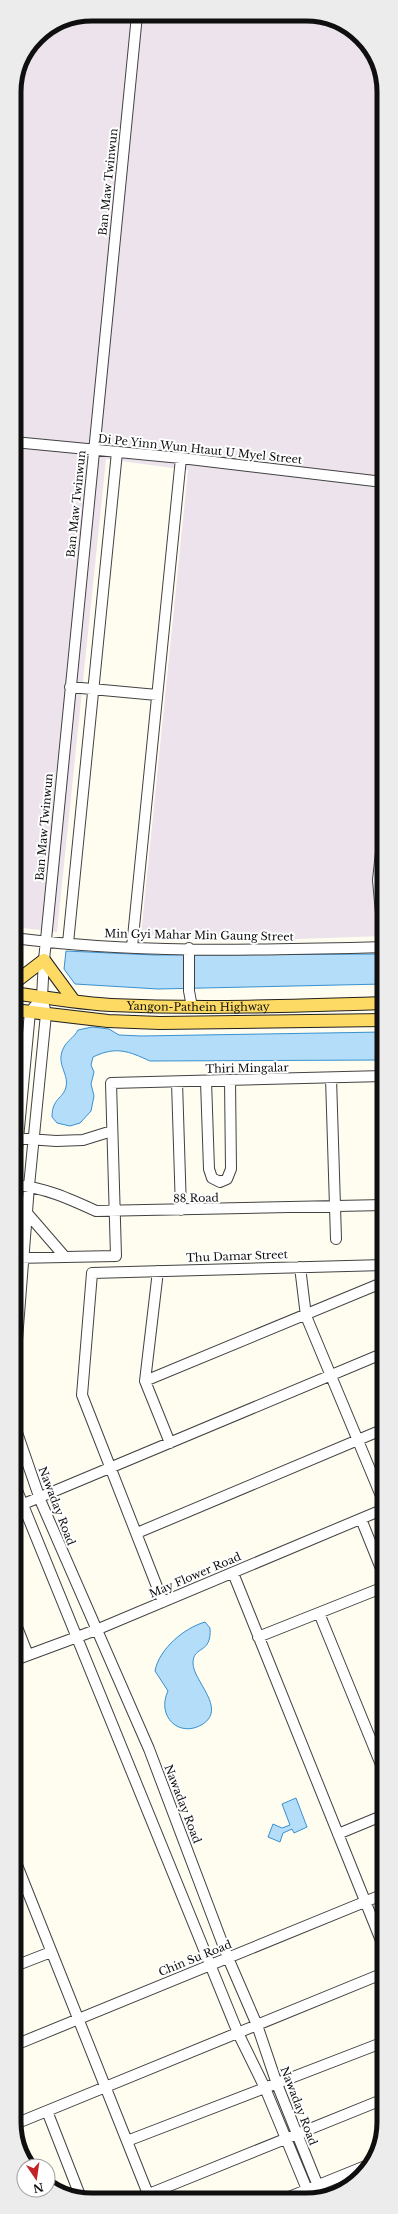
<svg xmlns="http://www.w3.org/2000/svg" width="398" height="2214" font-family="'Libre Baskerville',serif">
	<style>
		.industrial { fill: #ece3ed }
		.water { fill: #b3ddf8; stroke: #3891d1 }
		.lines { fill: none; stroke-linecap: round; stroke-linejoin: round }
		.minor-casing { stroke: #424242; stroke-width: 12 }
		.major-casing { stroke: #202020; stroke-width: 14 }
		.minor { stroke: #fff; stroke-width: 10 }
		.major { stroke: #fcda63; stroke-width: 12 }
		.labels { text-anchor: middle; dominant-baseline: central; stroke-width: 4; stroke-linejoin: round; paint-order: stroke }
		.street-label { font-size: 11px; fill: #0f0f0f; stroke: #fff }
		.rim { fill: none; stroke: #0f0f0f; stroke-width: 5 }
	</style>
	<rect width="100%" height="100%" fill="#fffcf0"/>
	<path class="industrial" d="M92,14L326,17L365,41L383,82L384,936L296,939L141,935L188,470L106,459L57,932L14,927V87L20,62L37,37L62,20Z"/>
	<path class="water" d="M66,951L154,955L384,954V984L158,989L75,984L64,969Z
		M92,1027L109,1029L119,1035L141,1036L384,1032V1060L150,1061C128,1051 116,1046 93,1057L91,1065L94,1072L91,1084L94,1096L91,1111L80,1123L70,1126L57,1123L52,1117C52,1098 63,1099 66,1087C69,1073 56,1065 63,1049C67,1040 74,1038 78,1030Z
		M205,1622L210,1628C212,1655 193,1645 193,1663C193,1681 227,1708 203,1724C179,1739 156,1716 168,1691L155,1671C159,1649 184,1628 205,1622Z
		M296,1798L307,1827L294,1833L292,1829L283,1833L280,1842L268,1837L273,1824L282,1828L290,1825L282,1804Z"/>
	<g class="lines">
		<g class="minor-casing">
			<path id="minor" d="M14,442L181,458L383,482
				M70,687L157,695
				M384,825L378,880L384,946
				M14,938C136,954 261,950 384,947
				M68,943L117,452
				M132,947L181,458
				M189,948V991L192,1007
				M331,1078L336,1239
				M206,1081L209,1169L212,1178L220,1182L227,1179L231,1169L230,1080
				M177,1082L181,1210
				M14,1138L56,1141L83,1140L112,1131
				M14,1181L30,1012L42,997
				M14,1185C44,1187 70,1199 96,1211L384,1205
				M27,1213L65,1257
				M14,1258L116,1256L111,1083L384,1076
				M300,1267L306,1316L384,1503
				M158,1271L145,1381L170,1443
				M14,1378L29,1186L46,1014L42,997L44,960L137,15
				M145,1381L384,1282
				M14,1424L41,1502L149,1749L228,1958L257,2025L277,2084L322,2196
				M14,1483L238,2033L265,2088L311,2199
				M14,1508L384,1353
				M361,1519L384,1576
				M137,1533L384,1429
				M233,1573L384,1948
				M163,1602L82,1395L92,1273L384,1265
				M319,1613L384,1772
				M15,1622L28,1655
				M258,1637L384,1587
				M15,1660L96,1630L384,1509
				M338,1834L384,1815
				M15,1860L150,2199
				M15,1966L51,1952
				M15,2045L384,1894
				M47,2111L81,2198
				M15,2124L384,1973
				M127,2141L384,2042
				M149,2194L384,2099
				M284,2199L368,2165"/>
		</g>
		<g class="major-casing">
			<g id="major">
				<path d="M14,983L44,960L74,1001"/>
				<path id="s1" d="M14,993C46,998 79,1003 111,1005C202,1009 293,1006 384,1003"/>
				<path d="M14,1010L108,1021L160,1023L384,1020"/>
			</g>
		</g>
		<use href="#minor" class="minor"/>
		<use href="#major" class="major"/>
	</g>
	<g class="labels">
		<g class="street-label">
			<text transform="translate(108 182) rotate(-84)">Ban Maw Twinwun</text>
			<text transform="translate(200 449) rotate(6)">Di Pe Yinn Wun Htaut U Myel Street</text>
			<text transform="translate(76 504) rotate(-84)">Ban Maw Twinwun</text>
			<text transform="translate(44 827) rotate(-85)">Ban Maw Twinwun</text>
			<text transform="translate(199 935) rotate(1)">Min Gyi Mahar Min Gaung Street</text>
			<text stroke="none"><textPath href="#s1" startOffset="185">Yangon-Pathein Highway</textPath></text>
			<text transform="translate(247 1068) rotate(-1)">Thiri Mingalar</text>
			<text transform="translate(196 1198) rotate(-1)">88 Road</text>
			<text transform="translate(237 1256) rotate(-2)">Thu Damar Street</text>
			<text transform="translate(57 1506) rotate(69)">Nawaday Road</text>
			<text transform="translate(195 1575) rotate(-23)">May Flower Road</text>
			<text transform="translate(183 1804) rotate(69)">Nawaday Road</text>
			<text transform="translate(195 1958) rotate(-22)">Chin Su Road</text>
			<text transform="translate(299 2106) rotate(69)">Nawaday Road</text>
		</g>
	</g>
	<path d="M0 0H398V2214H0ZM92 21H306A71 71 0 0 1 377 92V2122A71 71 0 0 1 306 2193H92A71 71 0 0 1 21 2122V92A71 71 0 0 1 92 21Z" fill="#ececec" fill-rule="evenodd"/>
	<path class="rim" d="M92 21H306A71 71 0 0 1 377 92V2122A71 71 0 0 1 306 2193H92A71 71 0 0 1 21 2122V92A71 71 0 0 1 92 21Z"/>
	<g transform="translate(36 2178) rotate(167)"><circle r="19" fill="#ffffff" stroke="#9f9f9f"/>
	<path d="M0-3L7 15L0 10L-7 15Z" fill="#c32226"/>
	<text y="-6" font-size="11" font-weight="bold" text-anchor="middle" fill="#0f0f0f">N</text>
	</g>
</svg>
